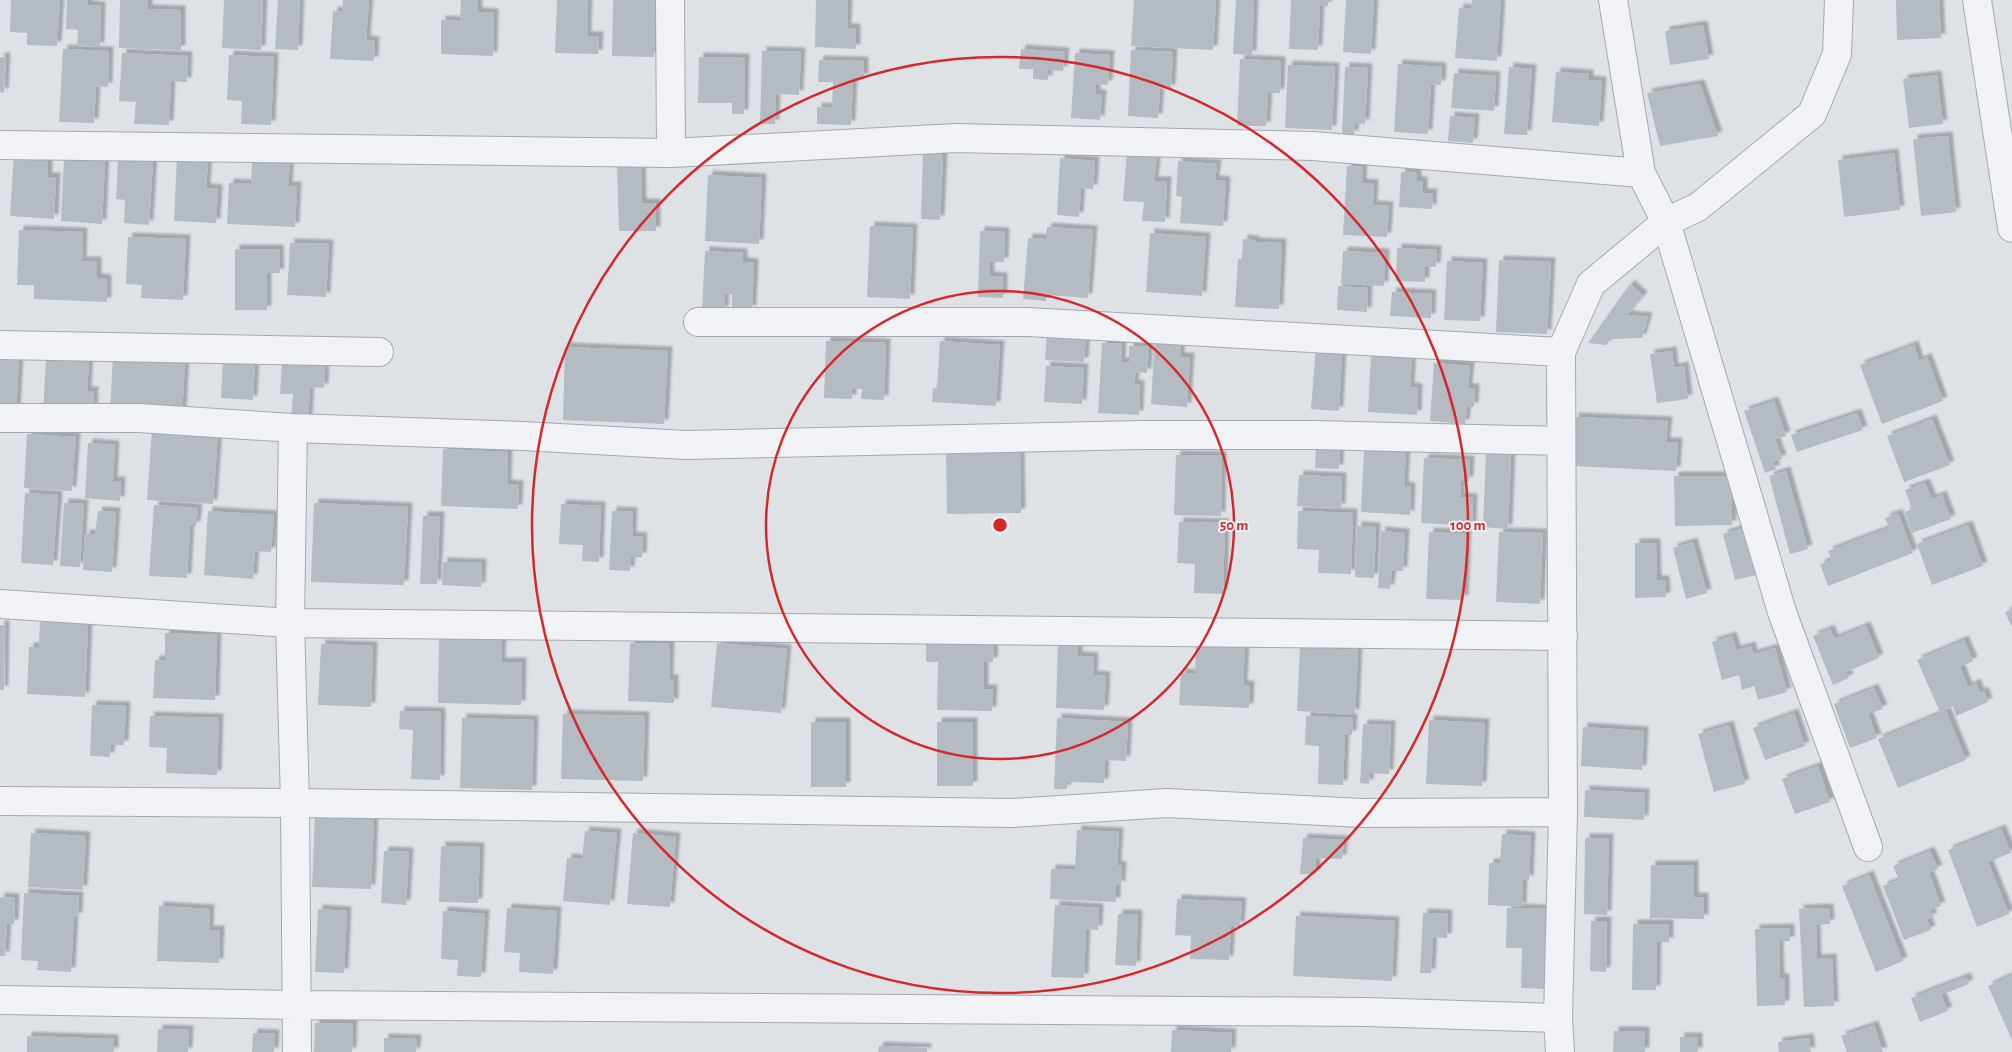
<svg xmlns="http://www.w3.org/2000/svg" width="2012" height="1052" font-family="'Alegreya Sans',sans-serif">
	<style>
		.building { fill: #b5bbc3; filter: url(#shadow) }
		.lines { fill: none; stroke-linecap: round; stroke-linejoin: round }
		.minor-casing { stroke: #a4a9b1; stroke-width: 30 }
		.minor { stroke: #f0f2f5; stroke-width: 28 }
		.ring { fill: none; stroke: #d62828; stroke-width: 2.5 }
		.centre { fill: #d62828; stroke: #edf1f4; stroke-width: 2.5 }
		.ring-label { font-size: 15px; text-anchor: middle; font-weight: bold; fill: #d62828; stroke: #edf1f4; stroke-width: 4; stroke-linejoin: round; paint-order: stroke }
	</style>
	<defs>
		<filter id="shadow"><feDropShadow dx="4.5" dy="-4.5" stdDeviation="1" flood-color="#0004"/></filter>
	</defs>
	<rect width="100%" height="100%" fill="#dee2e7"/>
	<path class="building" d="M11,0H60L57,46L27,45V33L10,32Z
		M67,0H88V5L101,6L100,47L77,46L78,30L66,29Z
		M120,0H148V9L181,10V50L119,48Z
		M224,0H263L261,50L222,48Z
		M278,0H300L298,50L275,49Z
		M343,0H369L366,40L375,41L374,61L330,59L333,11L342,12Z
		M461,0H478V12L494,13L493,56L441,54V20L460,21Z
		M557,0H588L587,36H599L598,54L555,53Z
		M613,0H656L654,57L612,56Z
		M816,0H848L847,28H856V49L815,47Z
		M1134,0H1216L1213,50L1131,46Z
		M1236,0H1254L1252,55L1233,54Z
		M1291,0H1328V6H1320L1318,50L1289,49Z
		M1346,0H1374L1371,54L1343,52Z
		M1472,0H1501L1497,61L1455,58L1459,8L1471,9Z
		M1896,0H1939L1941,38L1897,40Z
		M1703,25L1709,59L1670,65L1665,31Z
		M63,49L109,51L108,87L96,86L94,123L59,122Z
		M1021,49L1065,52L1063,71L1048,70V80L1033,79V69H1019Z
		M1131,50L1173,52L1171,89L1160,88L1158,118L1128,116Z
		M762,51L801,52L799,95L776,94L775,124H760Z
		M122,53L188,56L187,82L171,81L169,125L134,124L136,102L119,101Z
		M1075,53L1110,55L1108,85L1096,84V94H1102L1100,120L1071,118Z
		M229,55L274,57L271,125L241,124L242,101L227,100Z
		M0,57H6L4,93L0,92Z
		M699,57L745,58L744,114H732V103H698Z
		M1240,59L1281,61L1280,93H1268L1266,126H1237Z
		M819,60L864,61V78H853L851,125L817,124V107L832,108L833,82H818Z
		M1398,64L1442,67L1441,85L1431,84L1428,134L1394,132Z
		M1288,65L1335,67L1332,130L1285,128Z
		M1345,67L1368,68L1365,124L1355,123L1354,135L1342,134Z
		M1509,67L1532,69L1527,135L1504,134Z
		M1556,72L1589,74V80L1602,81L1599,126L1552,122Z
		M1454,73L1496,76L1494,111L1451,108Z
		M1937,75L1943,124L1909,128L1903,79Z
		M1700,84L1718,136L1660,146L1647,93Z
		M1450,116L1475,118L1473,143L1448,141Z
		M1948,136L1956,212L1921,216L1913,139Z
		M14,153L48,155V177H56L54,219L10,216Z
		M1127,153L1157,155L1154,181H1167L1165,222L1142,221L1144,202L1123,201Z
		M1894,153L1900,210L1844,217L1838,160Z
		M923,154L943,155L940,220L921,219Z
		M64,158L105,160L102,224L61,221Z
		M177,158L208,160L206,188L218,189L216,223L174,221Z
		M1060,158L1095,161L1093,189L1081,188L1079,217L1057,215Z
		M118,159L153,160L149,225L124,223L125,200L116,199Z
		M252,160L290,162L288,186H297L295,227L227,224L229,183L251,184Z
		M1178,161L1217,164L1215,180L1226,181L1223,226L1180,223L1182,197L1176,196Z
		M641,164L642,203H656V231H619L617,165Z
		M1347,166L1363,167L1362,183L1374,184L1373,205L1389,206L1387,237L1343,235Z
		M1401,172L1417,173V181H1423V193H1433L1432,209L1399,207Z
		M708,175L762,178L759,244L705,241Z
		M870,226L913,228L910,299L867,297Z
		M1047,227L1093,230L1088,298L1046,295V301L1023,299L1028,238L1046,239Z
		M19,230L83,232L82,261H97V278L107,279V302L34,299V285H17Z
		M980,231L1005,232L1004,262H990V276L1003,277V298L978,297Z
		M1150,233L1206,237L1202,296L1146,292Z
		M128,237L186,239L183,300L141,298L142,285L126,284Z
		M1243,239L1254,240L1255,242L1282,243L1279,309L1235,307L1238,259H1242Z
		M290,243L329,244L326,297L287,295Z
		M1397,248L1437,250L1436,267H1425V282L1396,281Z
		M235,249H279L280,273H267V310H235Z
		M705,251L743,253V262L754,263L752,310L732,309V294H725L724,311L702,310Z
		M1343,251L1385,253L1384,286L1341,284Z
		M1499,260L1551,262L1547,334L1496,332Z
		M1447,261L1483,263L1480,321L1444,320Z
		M1630,284L1643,296L1627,315L1648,317L1642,338L1611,339L1606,345L1588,343Z
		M1338,286L1368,288L1367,312L1337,310Z
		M1392,292L1432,294L1431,318L1390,316Z
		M1047,333L1086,336L1084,362L1045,360Z
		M1155,335L1181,337L1180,357H1190L1187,407L1151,404Z
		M826,341L886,343L884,400L861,399L862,389H852V399L824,398Z
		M940,341L1000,345L996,406L932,402L933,388L937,389Z
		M1102,343L1122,344L1121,362H1129V346L1149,347L1147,373L1136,372L1134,384L1140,385L1139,415L1098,413Z
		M1316,345H1327V353L1342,354L1339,411L1311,409Z
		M1914,345L1919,361L1927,357L1943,401L1882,424L1860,365Z
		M565,347L668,351L664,424L563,420Z
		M1672,351L1674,368L1684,366L1688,399L1657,403L1650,354Z
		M1371,354L1412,356L1410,387L1418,388L1417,415L1368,412Z
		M113,356L185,360L182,416L110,412Z
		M0,357L19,358L16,414L0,408Z
		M46,359L89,361L87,391H94L93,415L43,412Z
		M223,361L255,363L253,400L221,398Z
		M282,363L325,365L324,388L310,387L308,421L291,420L293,394H280Z
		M1434,363L1470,366L1468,388H1475L1474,407H1467L1465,424L1430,421Z
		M1046,366L1084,368L1082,404L1044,402Z
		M1774,401L1786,436L1775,439L1782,459L1773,462L1776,469L1765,473L1744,411Z
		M1857,413L1863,430L1797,452L1791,435Z
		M1574,417L1668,421L1666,442H1678L1676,471L1572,466Z
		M1932,419L1950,465L1904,482L1887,436Z
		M152,429L218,433L213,504L147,500Z
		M27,434L76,437L72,491L24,488Z
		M1316,440L1340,441L1339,469L1315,468Z
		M88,443L115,445L113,481H121L120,501L85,498Z
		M443,449L508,452L507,484L519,485L518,509L441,506Z
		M1364,449L1406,451L1404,486L1411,487L1410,515L1361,512Z
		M1020,451L1021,513L947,514L946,452Z
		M1486,454H1511L1508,529L1483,527Z
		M1176,455L1222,456L1221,516L1174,515Z
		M1424,458L1470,460L1469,481H1461L1460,497L1473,498L1472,526L1421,523Z
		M1786,471L1808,549L1790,554L1769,476Z
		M1299,475L1342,477L1341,508L1297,506Z
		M1674,476H1732V525L1675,526Z
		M1925,483L1932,499L1942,495L1951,519L1912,533L1905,512L1912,509L1905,490Z
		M25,493L58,495L53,565L21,563Z
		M64,503L84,504L80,567L60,566Z
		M314,503L408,507L404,585L311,582Z
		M561,504L601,506L599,562L582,561L583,545L559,544Z
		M154,505L198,508L196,526H190L187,578L149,576Z
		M98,511L116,512L112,572L83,570L85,534H95Z
		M208,511L274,515L271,552L255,551L253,579L204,575Z
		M612,511L633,512L632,536L643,537L642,557H631L630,571L609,570Z
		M1298,511L1353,513L1351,574L1318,573L1319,550L1297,549Z
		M1898,513L1913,553L1828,586L1820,564L1832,560L1828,551L1889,528L1885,518Z
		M423,516H440L437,584H420Z
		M1179,522L1225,523L1223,594L1194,593L1195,564L1177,563Z
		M1968,525L1983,566L1932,585L1917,544Z
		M1357,526L1376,527L1374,578L1355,577Z
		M1744,528L1756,575L1735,580L1723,534Z
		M1381,531L1405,533L1403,571H1392L1390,589L1378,588Z
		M1429,532L1467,534L1464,600L1426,599Z
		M1499,532L1543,533L1540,604L1496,602Z
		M1693,542L1707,593L1686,599L1673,548Z
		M1635,543H1656L1657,580H1665L1666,597L1635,598Z
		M443,562L482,563L481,587L442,585Z
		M2012,609V625L2011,626L2005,612Z
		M40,622L88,624L85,697L27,694L29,647H39Z
		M0,625H5L4,690H0Z
		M1866,626L1879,658L1846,672L1849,678L1833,685L1813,636L1830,629L1834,639Z
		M165,633L217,635L215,700L153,698L155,660H165Z
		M1732,636L1736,650L1751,646L1753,654L1775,648L1787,692L1758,700L1754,686L1742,690L1739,675L1722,680L1712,642Z
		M439,639L502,640L501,662H522L521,705L438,703Z
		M1058,640L1078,641V656L1094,657L1093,675L1106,676L1104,710L1056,708Z
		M1964,640L1973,661L1960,667L1968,687L1976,683L1980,693L1984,691L1988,702L1956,716L1953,706L1940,712L1917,660Z
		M630,643L670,644L669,679H674V703L628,701Z
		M717,643L787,649L781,713L711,707Z
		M926,643L994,644L993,662H984V689H993L992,711L937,710L938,662H926Z
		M321,644L373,646L371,707L318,705Z
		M1196,644L1245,646L1243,685H1250L1249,708L1179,705L1181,673L1195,674Z
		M1300,647L1358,650L1355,714L1297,711Z
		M1874,688L1883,709L1868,714L1877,738L1850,748L1834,704Z
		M92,705L126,706L124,745H111L110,757L90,756Z
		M400,711L441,712L440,780L411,779L413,730L399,729Z
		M1946,711L1966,760L1898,788L1878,739Z
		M1794,713L1805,746L1765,760L1753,728Z
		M563,714L645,716L643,781L561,779Z
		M150,716L219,718L217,775L166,773L167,748L149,747Z
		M1306,716L1353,718L1352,735H1345L1343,785L1318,784L1319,746L1305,745Z
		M462,718L534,720L532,790L460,788Z
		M1057,718L1128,722L1126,761L1105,760L1104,783L1067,782V789H1054Z
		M1429,720L1485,723L1482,786L1426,784Z
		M811,722H846V787H811Z
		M937,722H973V786H937Z
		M1363,724L1391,725L1389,774L1370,773L1369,784L1360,783Z
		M1729,725L1745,784L1714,792L1698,734Z
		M1583,727L1644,731L1642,770L1581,766Z
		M1818,766L1830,802L1795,814L1782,779Z
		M1585,790L1645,793L1644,820L1584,817Z
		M315,814L374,817L371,889L312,887Z
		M2001,829L2011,853L1988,862L2009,914L1977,927L1948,850Z
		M1077,830L1119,832L1117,865L1122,866L1121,885H1116V902L1050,899L1051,869L1075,870Z
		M585,831L617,833L610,905L563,901L567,858L582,859Z
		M31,833L86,836L83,890L28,887Z
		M633,833L676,837L670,907L627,904Z
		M1502,834L1531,836L1529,880L1523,879L1522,907L1488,905L1489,863H1500Z
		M1303,838L1344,840L1342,859L1316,858V874H1300Z
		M1585,838H1609L1607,915L1584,914Z
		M441,846L480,847L478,903L439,902Z
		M384,851L409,852L406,905L381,903Z
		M1930,851L1938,869L1929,873L1941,906L1930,910L1933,917L1927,919L1931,930L1904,940L1883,886L1899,880L1893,866Z
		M1651,865H1694V897H1704V919L1650,918Z
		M1869,875L1903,961L1876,972L1842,886Z
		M24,893L79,896L78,917H74L71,972L37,970L38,961L21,960Z
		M0,897L15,898L14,924H7L5,956H0Z
		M1177,899L1242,902L1240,926H1231L1229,960L1190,959L1191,936L1175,935Z
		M1055,905L1099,908L1098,930L1086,929L1084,978L1051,977Z
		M159,906L210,909L209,930H220L219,963L157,961Z
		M507,908L557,911L553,974L519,972L520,953L504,952Z
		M1507,908L1548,909L1545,989L1521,988L1522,948H1506Z
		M1829,908L1830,924L1816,925L1817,959L1832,958L1834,1006L1804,1007L1799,909Z
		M318,909L347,911L344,973L315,972Z
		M443,911L485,914L481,977L457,976L458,960L441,959Z
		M1423,913L1448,914L1447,938L1433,937L1431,973H1420Z
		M1118,914H1138L1136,966L1115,965Z
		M1296,916L1395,921L1392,981L1293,976Z
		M1591,921H1607L1606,972L1590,971Z
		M1633,924H1669V942H1657L1656,990H1632Z
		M1790,928V941H1779L1780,978H1785V1005L1757,1006L1755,929Z
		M2012,975V1040L1988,986Z
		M1966,977L1969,984L1941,995L1948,1011L1920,1022L1911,998Z
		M315,1023L353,1024L352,1052H314Z
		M1874,1025L1883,1052H1847L1841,1036Z
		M158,1029L189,1030L188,1052H157Z
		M1172,1030L1232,1033L1231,1052H1171Z
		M1614,1031H1645V1052H1613Z
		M253,1033L275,1034L274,1052H252Z
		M27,1036L114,1039V1052H27Z
		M1680,1037H1698V1052H1680Z
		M384,1038L417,1039L416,1052H384Z
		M1809,1038L1811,1052H1779L1778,1042Z
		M879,1046L927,1048V1052H878Z"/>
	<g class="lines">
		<g class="minor-casing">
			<path id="minor" d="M670,0L671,153
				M1613,0L1641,173L1666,222L1782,612L1868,847
				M1977,0L2012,228
				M0,145L671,153L956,138L1313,146L1641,173
				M698,322H1028L1561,352
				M0,345L379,352
				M0,418H139L293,428L523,436L686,445L1141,435H1315L1560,441
				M293,428L290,623L295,803L297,1052
				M0,604L290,623L1563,636
				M0,801L295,803L1013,813L1167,803L1361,813L1563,812L1558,1018L1560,1052
				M1563,812L1561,352L1591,284L1666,222L1698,207L1812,114L1837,54L1839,0
				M0,1000L297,1005L1367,1012L1558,1018"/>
		</g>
		<use href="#minor" class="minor"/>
	</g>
	<g class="ring">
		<circle cx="1000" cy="525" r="234"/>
		<circle cx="1000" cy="525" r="468"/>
	</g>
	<circle cx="1000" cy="525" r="8" class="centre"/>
	<g class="ring-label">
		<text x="1234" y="530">50 m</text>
		<text x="1468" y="530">100 m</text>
	</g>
</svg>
